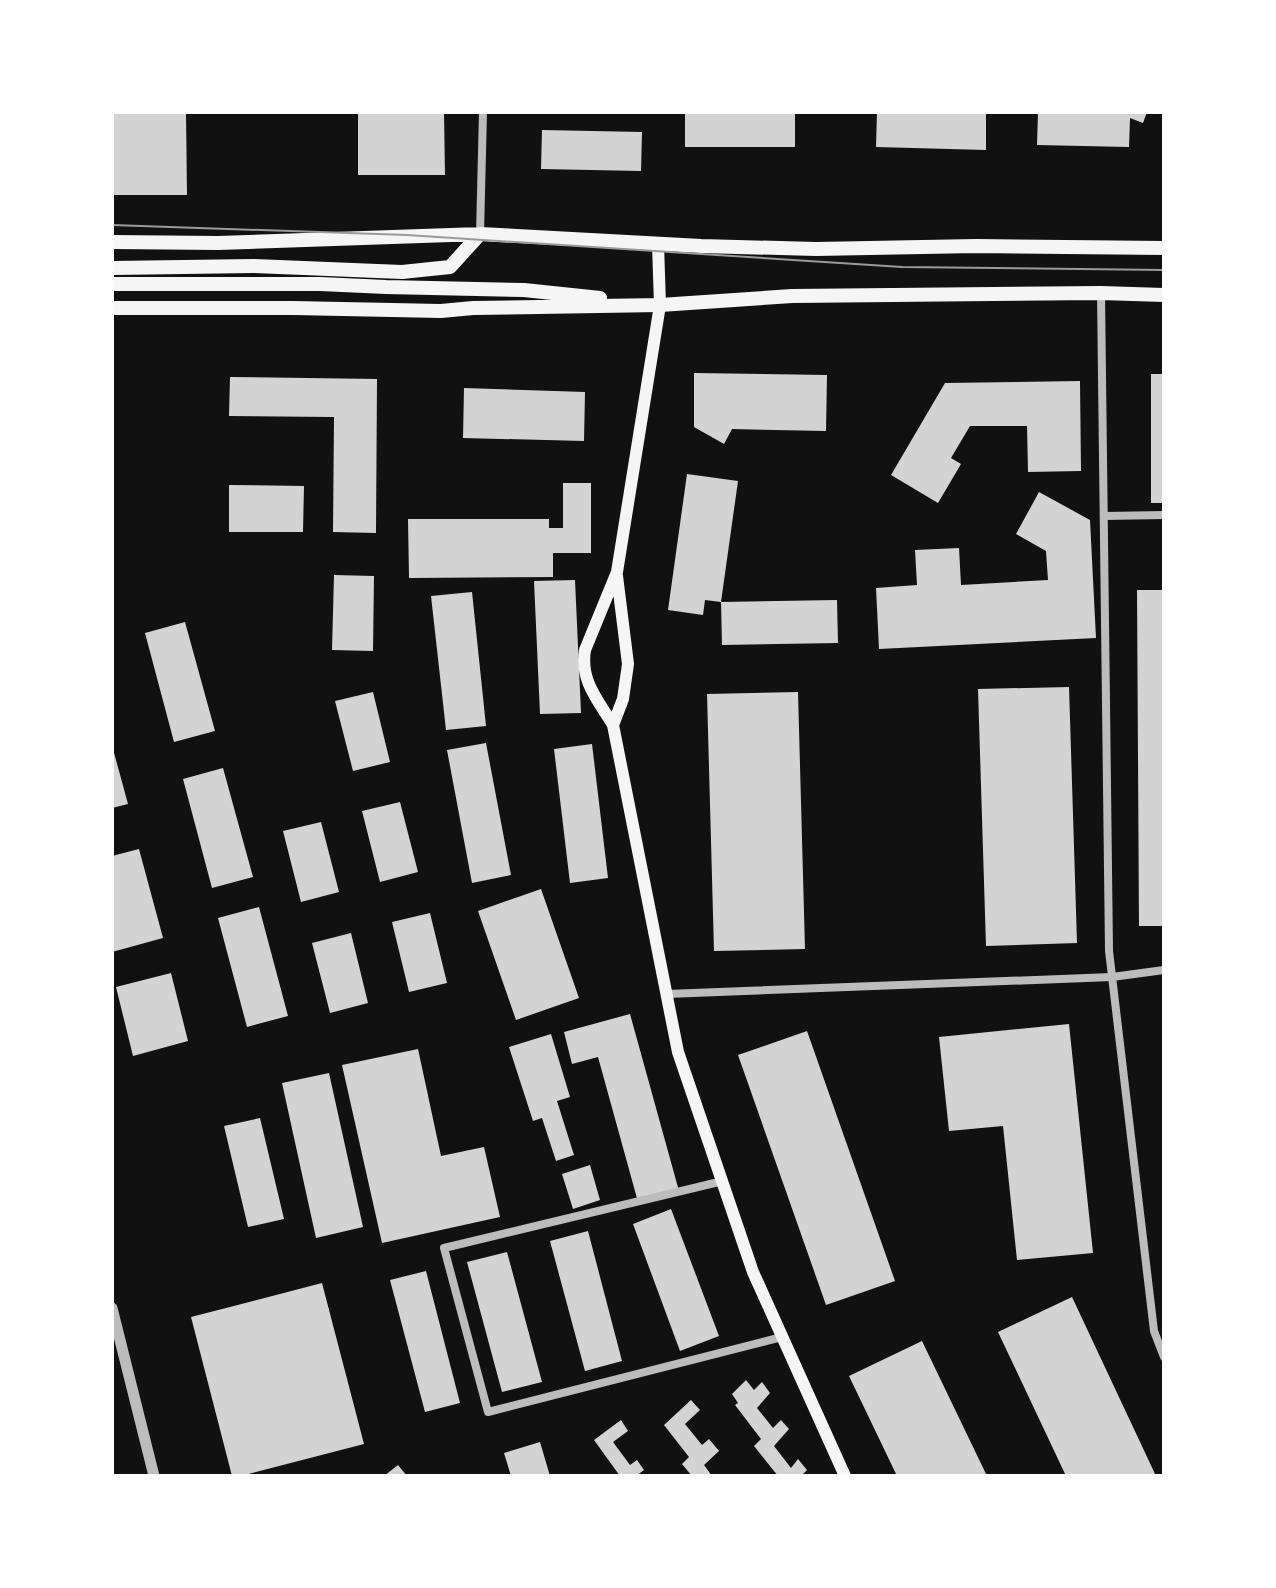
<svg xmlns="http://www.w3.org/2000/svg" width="1276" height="1588" font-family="'Asap Condensed',sans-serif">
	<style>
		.building { fill: #d3d3d3 }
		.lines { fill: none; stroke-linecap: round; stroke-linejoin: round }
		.minor { stroke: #bcbcbc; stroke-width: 8 }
		.tertiary { stroke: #bcbcbc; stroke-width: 11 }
		.secondary { stroke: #f5f5f5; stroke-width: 12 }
		.primary { stroke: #f5f5f5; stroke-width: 14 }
		.tram { stroke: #9a9a9a; stroke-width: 2 }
	</style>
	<rect width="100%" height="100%" fill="#111"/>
	<path class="building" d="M112,112H186L187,195H112Z
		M358,112H444L445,175H358Z
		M685,112H795V147H685Z
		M877,112H986V150L876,147Z
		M1038,112H1147L1143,123L1130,118L1129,147L1037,145Z
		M542,130L642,132L641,171L541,169Z
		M694,373L827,375L826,431L732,429L724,444L694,427Z
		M1151,374H1164V503H1151Z
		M230,377L377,379L376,533L333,532L334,417L229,416Z
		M1080,381L1081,471L1028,472L1027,426H970L951,458L961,464L938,503L891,475L945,383Z
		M464,388L585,392L584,441L463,438Z
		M687,474L738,481L721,602L705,600L703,615L668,610Z
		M563,483H591V553H553V577L409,578L408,519H549V528H563Z
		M229,485L304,486L303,532H229Z
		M1039,492L1090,520L1096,638L879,649L876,588L917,585L915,550L959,548L961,585L1048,580L1046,551L1016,534Z
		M334,575L374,576L373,651L332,650Z
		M575,580L581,713L540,714L534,581Z
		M1137,590H1164V926H1139Z
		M472,592L486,726L446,730L431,596Z
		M837,600L838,643L722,645L721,602Z
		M185,622L215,731L174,742L145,633Z
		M1069,687L1077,943L986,946L978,689Z
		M373,692L390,762L353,771L335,701Z
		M798,692L805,949L714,951L707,694Z
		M486,743L511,875L472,883L447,750Z
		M592,744L608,878L570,883L554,749Z
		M113,749L128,804L112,808V750Z
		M223,768L253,877L212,888L183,779Z
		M400,802L418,872L380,882L362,811Z
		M321,822L339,892L301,902L283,831Z
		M139,849L163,938L112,952V856Z
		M541,889L579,998L516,1020L478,911Z
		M259,907L288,1016L247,1027L218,918Z
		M430,913L447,983L409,992L392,922Z
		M351,933L368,1003L330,1013L312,943Z
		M171,973L188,1041L133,1056L116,987Z
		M630,1014L679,1191L638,1202L598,1057L572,1064L564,1032Z
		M1069,1024L1093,1253L1017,1260L1003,1126L949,1131L939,1037Z
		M807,1031L895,1281L826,1305L738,1055Z
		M551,1034L570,1097L557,1101L574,1155L556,1161L542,1118L533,1121L509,1047Z
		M418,1049L441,1156L484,1147L500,1217L382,1243L342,1065Z
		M329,1073L363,1227L316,1238L282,1083Z
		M260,1118L284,1219L248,1227L224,1126Z
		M590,1165L600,1200L573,1209L562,1174Z
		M671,1209L719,1336L680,1351L633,1224Z
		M588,1231L622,1361L585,1371L550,1241Z
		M507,1252L542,1382L502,1392L467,1262Z
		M426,1271L460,1403L425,1412L390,1280Z
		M322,1283L364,1444L241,1476H232L191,1317Z
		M1072,1297L1156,1476H1066L998,1332Z
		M922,1341L987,1476H897L849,1376Z
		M746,1380L754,1390L762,1382L770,1393L757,1408L773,1428L781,1420L789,1429L774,1446L791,1468L798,1459L807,1470L801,1476H778L754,1446L761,1439L735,1405L738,1403L732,1394Z
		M691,1400L700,1410L685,1424L702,1445L709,1439L719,1451L704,1465L712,1476H692L682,1464L689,1457L664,1425Z
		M621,1420L628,1431L613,1442L630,1465L637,1460L644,1470L636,1476H620L594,1440Z
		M540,1442L550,1476H511L504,1453Z
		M398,1465L407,1476H384Z"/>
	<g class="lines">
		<path class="minor" d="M480,234L483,112
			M1101,293L1109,951L1154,1331L1164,1357
			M1104,516L1164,515
			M667,994L1112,977L1164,970
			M723,1181L444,1248L488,1412L782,1337"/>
		<path class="tertiary" d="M112,1308L154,1476"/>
		<path class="secondary" d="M658,244L660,305L617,572L585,650C580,681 598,700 613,725L678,1052L753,1272L845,1476
			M613,725L623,699L628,664L617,576"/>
		<path class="primary" d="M112,242L218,243L480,234L701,246L816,249L976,246L1164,248
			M112,268L254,266L402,272L450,267L480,234
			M112,284H320L386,287L524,290L600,298
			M112,308H293L441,311L473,308L660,305L792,296L1101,293L1164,295"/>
		<path class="tram" d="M112,225L407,235L902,267L1164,270"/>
	</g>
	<rect width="1276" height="1588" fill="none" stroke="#ffffff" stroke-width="228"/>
</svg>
